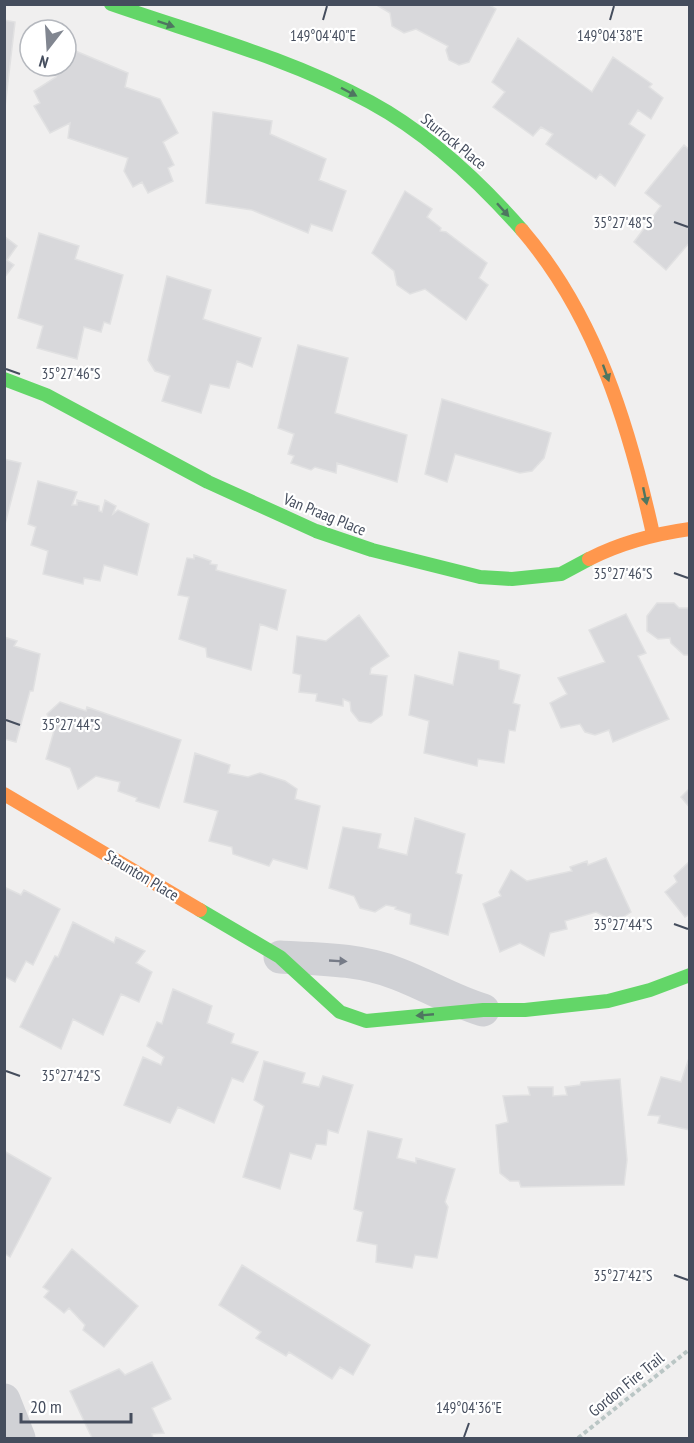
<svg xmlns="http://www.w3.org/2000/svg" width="694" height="1443" font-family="'PT Sans Narrow',sans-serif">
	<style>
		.building { fill: #d8d8db; stroke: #e1e1e2; stroke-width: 1.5 }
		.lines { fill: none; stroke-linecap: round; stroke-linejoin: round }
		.path { stroke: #bac6c5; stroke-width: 4; stroke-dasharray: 4.5 3; stroke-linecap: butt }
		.street { stroke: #d0d1d5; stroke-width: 33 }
		.fast { stroke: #63d668; stroke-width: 14 }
		.slow { stroke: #ff974d; stroke-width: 14 }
		.oneway { fill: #4e7660 }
		.oneway2 { fill: #767b87 }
		.ticks { fill: none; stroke: #454d5d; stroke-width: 2 }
		.labels { text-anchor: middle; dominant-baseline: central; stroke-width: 4.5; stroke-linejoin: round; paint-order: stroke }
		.street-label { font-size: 16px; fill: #454d5d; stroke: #fff }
		.ticks-label { font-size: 15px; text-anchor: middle; fill: #454d5d; stroke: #fff; stroke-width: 4.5; stroke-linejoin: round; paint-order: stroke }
	</style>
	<rect width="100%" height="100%" fill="#f0efef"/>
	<path class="building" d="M375,4H488L496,9L469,62L459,65L449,60L446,50L448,46L416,29L404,33L392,26L390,13Z
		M4,20L15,22L5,107H4Z
		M518,38L592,92L613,57L652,84L649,87L663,98L651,119L638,110L629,124L645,135L615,186L600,174L596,179L546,144L553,134L541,127L533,136L493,107L505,92L492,82Z
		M66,47L128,73L125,87L160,99L178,133L163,142L174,165L168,168L173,181L148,193L142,182L133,187L124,171L128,158L68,138L70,123L50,133L34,106L40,103L34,91L56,77L60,66H66Z
		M213,112L272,121L270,134L326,159L319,180L346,191L332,231L311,224L308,233L252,210L206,203Z
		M684,145L690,150V242L666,270L634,242L661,206L645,193Z
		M405,191L432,209L427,217L441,228L440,231L446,232L487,263L479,278L488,285L466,320L425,289L410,294L397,285L394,271L372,253Z
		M39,233L79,246L75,259L123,275L110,324L104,322L101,332L84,327L77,359L37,348L43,326L18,318Z
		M4,236L17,246L7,260L14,265L4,278Z
		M167,276L211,290L203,319L261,338L252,367L237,361L229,388L210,384L201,413L162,401L170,376L155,371L148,360Z
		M298,345L348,358L335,413L407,435L397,482L337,463L336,473L315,467L311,470L291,463L294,456L288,454L294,434L278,428Z
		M442,399L551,433L544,458L532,471L520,473L455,454L447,482L425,474Z
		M4,459L21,463L4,528Z
		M38,481L77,492L72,505H77V500L99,506V511L102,512L105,500L116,506L113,514L118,510L149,524L137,575L104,565L100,581L84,578L83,584L43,574L48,551L31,545L36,527L28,524Z
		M194,555L211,561L210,564L217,565L216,570L286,590L277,630L260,624L251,670L207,657L206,648L179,639L189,597L178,595L187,558L194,559Z
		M657,603H674L679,608H690V655H684L671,643L670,638L658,639L647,631V616Z
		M626,614L646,653L638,656L669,719L613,742L609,730L595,735L585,732L580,724L561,728L550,703L567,694L558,678L605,662L589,630Z
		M359,615L389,656L371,668L370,674L387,676L382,715L371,723L359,721L351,711L350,702L343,699V706L316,701L317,694L299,692L301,675L293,673L297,636L326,641Z
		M4,637L17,641L14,646L40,654L33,691H30L16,742L4,739Z
		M459,652L499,661V669L520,675L513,703L520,705L515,731L509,730L504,763L478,759L477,766L424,753L429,721L409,715L415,675L453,685Z
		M60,702L86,711L87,707L181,740L159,808L136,801L137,798L118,791L120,782L96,776L78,789L70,768L46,759L54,731L47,714Z
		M195,753L230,765L228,773L248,777L260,773L285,781L297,789L295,799L320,806L307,869L273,859L269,866L233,854L232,847L209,841L218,811L184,802Z
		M690,788V808L681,797Z
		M415,818L465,834L456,873L462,875L448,935L410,924L411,914L395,909L396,907L386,905L375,912L360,908L354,896L329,888L343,827L381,834L378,848L407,855Z
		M606,858L631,912L616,922L596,912L565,921L567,929L550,933L544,956L520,943L500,952L483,904L501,896L499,892L511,870L527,881L572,871L570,867L587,861L588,865Z
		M690,861V914L685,917L665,892L677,882L674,876Z
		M4,887L21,895L24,890L60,909L33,965L26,961L15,982L4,976Z
		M73,922L114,943L116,937L145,951L136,963L152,972L139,1002L121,994L103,1035L73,1019L61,1049L20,1027L55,956L58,957Z
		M173,989L212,1006L207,1023L234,1034L231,1043L258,1052L243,1082L232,1078L214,1123L178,1107L170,1123L124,1105L143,1057L161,1065L164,1057L147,1046L157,1022L162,1024Z
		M690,1055V1130L658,1123L660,1116L648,1115L661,1077L681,1082Z
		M264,1061L305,1073L302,1083L319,1087L323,1076L353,1085L338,1133L328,1130L326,1145L316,1144L311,1159L290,1153L280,1189L243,1177L264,1106L254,1100Z
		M620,1079L627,1160L624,1185L521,1187L519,1181H510L500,1173L496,1125L508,1122L503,1096L530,1095L528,1087H553V1096L567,1095L565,1087L580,1085L581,1082Z
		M368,1131L402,1139L397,1158L416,1163V1158L455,1169L445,1202L448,1207L437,1258L415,1255L412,1268L376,1262L377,1245L357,1241L363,1212L354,1209Z
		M4,1151L51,1178L10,1257L4,1253Z
		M72,1249L138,1306L104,1347L83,1330L85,1325L69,1308L64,1313L44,1297L49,1291L43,1287Z
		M242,1265L370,1345L353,1375L340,1367L332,1379L289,1352L286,1356L256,1338L261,1332L219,1305Z
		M152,1362L171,1399L152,1408L164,1433L152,1434L153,1438H92L70,1391L119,1369L125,1375Z"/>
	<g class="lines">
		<path class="path" d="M578,1438L690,1349"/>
		<path class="street" d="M280,957C319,959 361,959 398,974C429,986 451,1000 483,1010
			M4,1400L19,1438"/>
		<path class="fast" d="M111,4C197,34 289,58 370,102C429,134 478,180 522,230
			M4,379L46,395L208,482L316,531L372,550L480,577L512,579L561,574L589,559
			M200,910L280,957L340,1012L366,1021L483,1010H525L608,1001L650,990L690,975"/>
		<path class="slow" d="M522,230C596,316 629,426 653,534
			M589,559C622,542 654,534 690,529
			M4,794L200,910"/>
	</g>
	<defs><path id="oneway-solid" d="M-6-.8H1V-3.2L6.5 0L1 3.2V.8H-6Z" transform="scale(1.5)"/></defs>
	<g class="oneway">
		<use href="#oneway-solid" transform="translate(166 24) rotate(19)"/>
		<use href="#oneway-solid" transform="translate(349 92) rotate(28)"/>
		<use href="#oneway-solid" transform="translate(503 210) rotate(48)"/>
		<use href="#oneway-solid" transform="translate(606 373) rotate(70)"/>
		<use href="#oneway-solid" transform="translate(645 496) rotate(78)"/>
		<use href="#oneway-solid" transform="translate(425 1015) rotate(175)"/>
	</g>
	<use class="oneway2" href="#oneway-solid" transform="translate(338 961) rotate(3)"/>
	<path class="ticks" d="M323,20L327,6M610,20L614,6M674,222L688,227M6,369L20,374M674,573L688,578M6,720L20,725M674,924L688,929M6,1071L20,1076M674,1275L688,1280M464,1437L469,1423"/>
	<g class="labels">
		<g class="street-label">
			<text transform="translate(454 141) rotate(39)">Sturrock Place</text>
			<text transform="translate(325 514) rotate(22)">Van Praag Place</text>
			<text transform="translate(142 875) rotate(31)">Staunton Place</text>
			<text transform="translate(626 1384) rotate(-39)">Gordon Fire Trail</text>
		</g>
	</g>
	<g class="ticks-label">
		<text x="323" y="41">149°04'40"E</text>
		<text x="610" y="41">149°04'38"E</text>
		<text x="623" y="228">35°27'48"S</text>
		<text x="71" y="379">35°27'46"S</text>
		<text x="623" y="579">35°27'46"S</text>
		<text x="71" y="730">35°27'44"S</text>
		<text x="623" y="930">35°27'44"S</text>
		<text x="71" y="1081">35°27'42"S</text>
		<text x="623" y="1281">35°27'42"S</text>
		<text x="469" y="1413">149°04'36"E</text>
	</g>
	<rect width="694" height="1443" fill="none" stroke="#454d5d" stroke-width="12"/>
	<g transform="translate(48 48) rotate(197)"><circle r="28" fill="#ffffff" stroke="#b5b8be" stroke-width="1.5"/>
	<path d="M0-4.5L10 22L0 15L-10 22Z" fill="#818690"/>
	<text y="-9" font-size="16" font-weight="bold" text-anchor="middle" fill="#454d5d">N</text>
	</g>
	<path d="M21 1413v9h110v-9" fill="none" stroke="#454d5d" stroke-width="3"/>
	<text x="30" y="1413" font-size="18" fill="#454d5d" stroke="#ffffff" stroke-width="4.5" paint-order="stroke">20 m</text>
</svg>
